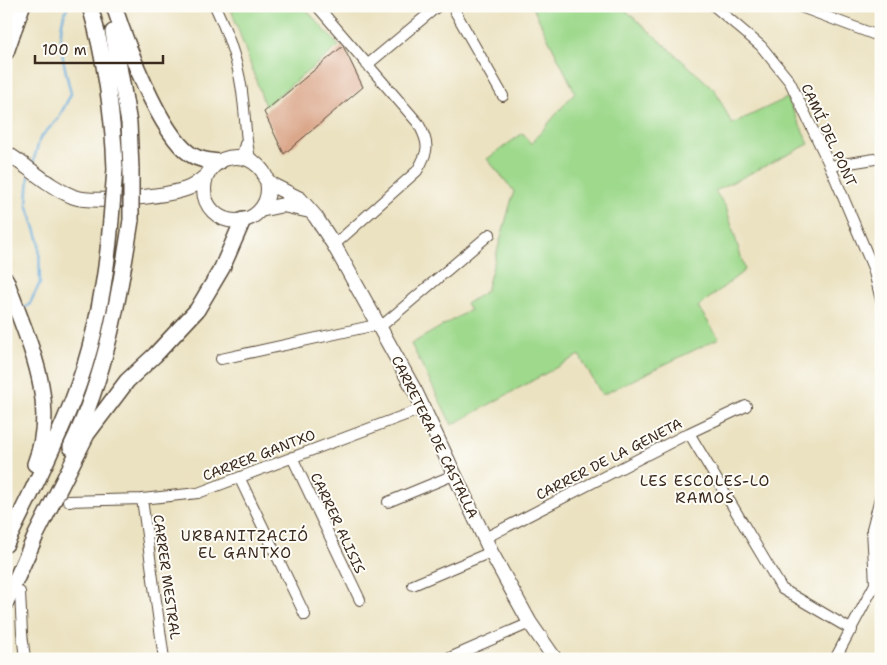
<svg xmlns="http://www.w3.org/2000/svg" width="887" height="665" font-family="'Shantell Sans',sans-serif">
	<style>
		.green { fill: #9ed98c; stroke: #6c8255 }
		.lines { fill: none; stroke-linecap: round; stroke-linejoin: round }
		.stream { stroke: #65abdb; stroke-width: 2.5 }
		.building { fill: #dba78b }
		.minor-casing { stroke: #554636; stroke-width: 12 }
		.major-casing { stroke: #554636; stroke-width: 16 }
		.highway-casing { stroke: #554636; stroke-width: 18 }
		.minor { stroke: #fff; stroke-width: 10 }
		.major { stroke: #fff; stroke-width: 14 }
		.highway { stroke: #fff; stroke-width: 15 }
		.highway-bridge-casing { stroke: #554636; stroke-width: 18; stroke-linecap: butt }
		.highway-bridge { stroke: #fff; stroke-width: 15 }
		.labels { text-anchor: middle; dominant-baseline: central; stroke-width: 4; stroke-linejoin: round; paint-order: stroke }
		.street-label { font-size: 14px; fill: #3b2a1e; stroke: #fdfcf7 }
		.neighbourhood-label { font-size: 15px; letter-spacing: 1px; fill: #3b2a1e; stroke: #fdfcf7 }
	</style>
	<rect width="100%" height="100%" fill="#fdfcf7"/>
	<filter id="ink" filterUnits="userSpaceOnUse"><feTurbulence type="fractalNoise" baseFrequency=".02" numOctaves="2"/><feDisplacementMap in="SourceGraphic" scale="10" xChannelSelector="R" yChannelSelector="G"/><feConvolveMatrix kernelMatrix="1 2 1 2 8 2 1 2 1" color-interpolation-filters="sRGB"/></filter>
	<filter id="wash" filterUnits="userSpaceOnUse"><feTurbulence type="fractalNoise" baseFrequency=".0096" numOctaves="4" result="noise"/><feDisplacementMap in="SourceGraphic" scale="20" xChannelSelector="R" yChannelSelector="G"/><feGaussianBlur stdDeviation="1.12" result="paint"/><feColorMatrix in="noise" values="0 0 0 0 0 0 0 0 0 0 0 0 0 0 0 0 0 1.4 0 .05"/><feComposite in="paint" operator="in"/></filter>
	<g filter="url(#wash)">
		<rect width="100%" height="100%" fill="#ebe2c1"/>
		<path class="green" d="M230,6H303L339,46L265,106Z
			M532,6H621L715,90L732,124L787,98L809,144L715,191L726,207L745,270L698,307L719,338L602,395L579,355L452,425L411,344L470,310L466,304L486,291L514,191L487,159L523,133L531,144L575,92Z"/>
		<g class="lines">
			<path class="stream" d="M32,166L40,138L58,119L71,94C65,67 53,32 68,6
				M22,309L29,305L40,283L39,241L27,204L29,176
				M6,317L12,314"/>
		</g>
		<g id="blocks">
			<path class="building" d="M343,46L363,87L284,154L264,112Z"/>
		</g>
	</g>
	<g filter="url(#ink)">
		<use href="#blocks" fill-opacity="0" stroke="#554636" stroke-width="1"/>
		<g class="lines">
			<g class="minor-casing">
				<path id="minor" d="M215,6C229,36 240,67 243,100C246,121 245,141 251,162
					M317,6L418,123C430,144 429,151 417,171L334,245
					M452,6L503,96
					M714,6L761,46L790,82L830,166L873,268L881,300
					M798,6L881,37
					M367,65L438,6
					M241,158L245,144
					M830,166L881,158
					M221,359L385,323L490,234
					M689,433L782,589L852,630
					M292,457L360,600
					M240,479L305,615
					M142,499L164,659
					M68,501L142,499L198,493L424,408
					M388,502L456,474
					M485,538L689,433L746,406
					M413,585L491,552
					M20,592L22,633L25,659
					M447,659L530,623
					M835,659L875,584L872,529L881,494"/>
			</g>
			<g class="major-casing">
				<path id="major" d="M6,153C30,167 48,187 74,197C94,204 166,196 186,189C195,186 201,180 208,174
					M204 189a32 32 0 1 1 64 0a32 32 0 1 1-64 0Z
					M265,178L272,185L300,199L315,216L334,245L416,393L491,552L530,623L555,659
					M260,210L283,205L310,211"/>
			</g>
			<g class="highway-casing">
				<path id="highway" d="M90,6C105,58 113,115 115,169
					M114,6C126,43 159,132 190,154C199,160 209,161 219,162
					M6,14L10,6
					M113,32L129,123L131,169
					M6,52L22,6
					M6,280C27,340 60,400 35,464
					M71,447C106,375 119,298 131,220
					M6,544C29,497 53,451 72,402C95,344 106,283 111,220
					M6,602L36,535L87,434L127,381L155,355L197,310L222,268L243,220"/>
			</g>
			<use href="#minor" class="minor"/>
			<use href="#major" class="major"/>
			<use href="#highway" class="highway"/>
			<g class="highway-bridge-casing">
				<path id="highway-bridge" d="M111,220L115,169
					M131,220V169"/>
			</g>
			<use href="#highway-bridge" class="highway-bridge"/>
		</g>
	</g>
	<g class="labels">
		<g class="street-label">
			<text transform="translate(829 135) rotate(65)">CAMÍ DEL PONT</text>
			<text transform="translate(435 437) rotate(64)">CARRETERA DE CASTALLA</text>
			<text transform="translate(259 455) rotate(-21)">CARRER GANTXO</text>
			<text transform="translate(609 459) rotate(-27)">CARRER DE LA GENETA</text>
			<text transform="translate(338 523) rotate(65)">CARRER ALISIS</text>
			<text transform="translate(167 577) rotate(82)">CARRER MESTRAL</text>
		</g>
		<g class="neighbourhood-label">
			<text x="705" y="481">LES ESCOLES-LO<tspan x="705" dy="17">RAMOS</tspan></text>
			<text x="245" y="536">URBANITZACIÓ<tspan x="245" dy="17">EL GANTXO</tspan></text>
		</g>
	</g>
	<rect width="887" height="665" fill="none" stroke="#fdfcf7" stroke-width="25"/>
	<path d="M35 55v8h128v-8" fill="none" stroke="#3b2a1e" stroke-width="2.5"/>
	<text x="42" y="55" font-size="15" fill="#3b2a1e" stroke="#fdfcf7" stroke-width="4" paint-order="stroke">100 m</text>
</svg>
